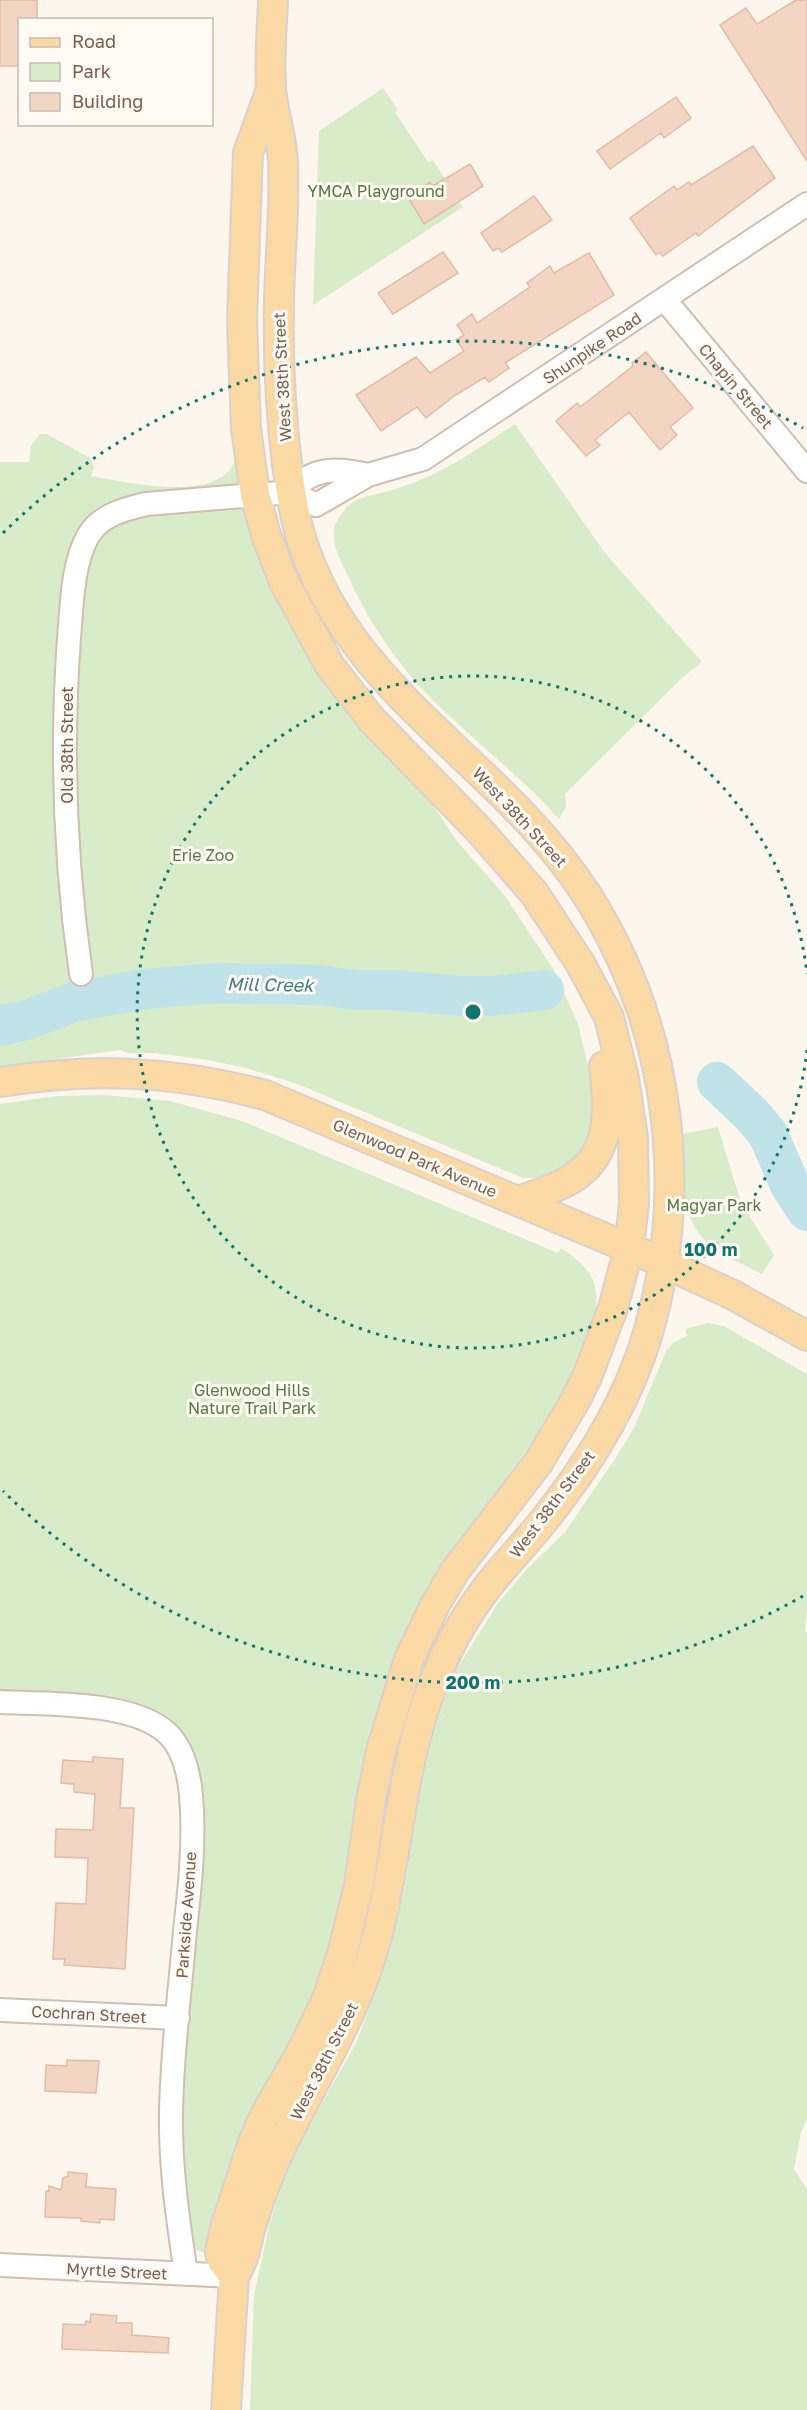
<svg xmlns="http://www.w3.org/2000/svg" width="807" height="2410" font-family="'Golos Text',sans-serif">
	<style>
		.green { fill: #d8ecc9 }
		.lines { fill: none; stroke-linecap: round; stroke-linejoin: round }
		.river { stroke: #bfe3e8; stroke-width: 40 }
		.building { fill: #f3d5c3; stroke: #e6bba3; stroke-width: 1.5 }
		.minor-casing { stroke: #d1beb0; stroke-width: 26 }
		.major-casing { stroke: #dad1cd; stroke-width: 32 }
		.minor { stroke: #fff; stroke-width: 22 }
		.major { stroke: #fbd9a5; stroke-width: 28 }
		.ring { fill: none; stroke: #0f766e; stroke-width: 3; stroke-dasharray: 3 6 }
		.labels { text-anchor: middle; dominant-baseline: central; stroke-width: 6; stroke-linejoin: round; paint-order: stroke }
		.park-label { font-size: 16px; fill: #537a41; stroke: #fffaf3 }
		.street-label { font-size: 16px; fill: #7a5c4d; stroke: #fffaf3 }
		.water-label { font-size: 18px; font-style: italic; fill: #437c86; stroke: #fffaf3 }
		.centre { fill: #0f766e; stroke: #fffaf3; stroke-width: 3 }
		.ring-label { font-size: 18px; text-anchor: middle; font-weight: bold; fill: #0f766e; stroke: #fffaf3; stroke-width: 6; stroke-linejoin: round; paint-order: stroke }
	</style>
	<rect width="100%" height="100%" fill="#fdf6ec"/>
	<path class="green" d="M383,88L398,110L395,112L428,162L433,160L463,207L313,305L319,131Z
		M515,424L605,553L702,662L682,678L565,794L566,807L559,819C522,778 479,745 440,707C402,671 370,625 349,578C337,552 323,533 346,508C358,495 377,495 392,490C439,477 476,450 515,424Z
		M40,434H47L90,458L94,467L91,476C126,482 218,504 235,461L264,561L283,611L314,666L362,729L422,789L457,841L505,896L554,970L578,1024L594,1091L597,1127L574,1165L542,1178H523L297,1084L246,1068L208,1060L155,1053H129L120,1050L0,1067V462H29L31,446Z
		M103,1095L170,1101L242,1121L558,1253L561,1248C578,1260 594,1271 596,1293C598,1309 592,1323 587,1337C556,1427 498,1484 447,1561L337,1948L208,2253L196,2250L187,2197L182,2133L183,2092L204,1846L201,1780L194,1756L178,1733L79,1695L0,1690V1104L57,1096Z
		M718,1127L741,1203L774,1255L762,1274C746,1266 728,1258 713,1247C676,1220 685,1173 682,1134Z
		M708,1323L724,1326L807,1374V1609L805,1631L807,1633V2119L801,2132L794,2169L807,2189V2410H250L254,2296L269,2225L291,2158L356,2043L373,1998L392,1938L404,1892L419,1795L432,1737L446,1697L458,1667L498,1603L527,1569L565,1532L615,1459L634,1428L666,1351L673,1343L687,1336L685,1329Z"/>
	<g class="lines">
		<path class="river" d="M0,1026L29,1019L74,1002L144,989L217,983L320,985L357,990H393L462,996H494L544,990
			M717,1082L752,1115L768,1134L790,1185L807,1211"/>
	</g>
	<path class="building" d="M0,0H37V20H20V66H0Z
		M796,0H807V161L720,25L746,8L757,24Z
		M676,97L691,118L664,138L661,133L610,169L597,151Z
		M753,146L775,178L698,236L696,233L663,256L660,252L656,255L630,218L674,186L677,190L689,182L691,185Z
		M470,164L483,186L424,224L409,199L430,182L433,186Z
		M534,196L552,220L502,252L498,248L493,251L481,233Z
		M443,252L458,273L393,314L378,293Z
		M589,253L614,295L505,363L509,368L489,382L485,377L454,396L426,418L417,407L381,431L356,395L416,357L430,373L464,351L456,340L464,335L457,325L472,314L477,323L530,287L527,283L550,266L554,273Z
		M646,352L693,408L670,427L677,435L660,450L629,412L595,440L600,445L586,456L556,421L577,403L580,407L610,384L633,366L632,363Z
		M93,1757L123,1759L120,1808H134L125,1969L64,1965L65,1959H53L56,1903L86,1904L88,1858L55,1857L56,1829L93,1830L95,1794L74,1792V1784L61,1783L63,1760L93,1762Z
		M67,2060L99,2061L96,2093L45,2091L46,2065L67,2066Z
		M68,2172L87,2174L86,2187L116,2189L114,2220L100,2219V2223L81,2221V2218L45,2217L46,2191H49V2186L61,2190L63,2178L68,2176Z
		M91,2314L117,2316L116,2323H132V2335L169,2338L168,2353L62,2349L63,2324L85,2325L86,2321L90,2322Z"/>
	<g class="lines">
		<g class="minor-casing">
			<path id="minor" d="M665,300L807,471
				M291,492C312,466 339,468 368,475
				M81,974C65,863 61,749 69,638C72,605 72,565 88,536C100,515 125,509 146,504L291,492L316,505L368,475L423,459L807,204
				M0,1702C46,1704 132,1701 167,1733C183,1748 189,1774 191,1795C195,1840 190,1886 185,1931C180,1991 172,2052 171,2112C170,2167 178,2220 186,2274
				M0,2010L178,2018
				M0,2265L234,2276"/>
		</g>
		<g class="major-casing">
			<path id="major" d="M0,1082C93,1067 174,1071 265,1095L662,1262L733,1295L807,1336
				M518,1201C533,1196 548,1191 562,1184C612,1161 610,1114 604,1066
				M234,2276L222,2261L220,2252L224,2231L253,2142L265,2115L304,2047L328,1996L342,1954L359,1885L371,1800L381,1751L409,1659L435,1605L455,1571L538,1463L575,1401L587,1377L613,1308L629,1248L634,1204L633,1137L624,1078L609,1017L580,963L534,893L479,830L372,720L330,666L284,582L266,535L255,494L246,428L242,321L248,153L270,92
				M226,2410L234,2276C244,2261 246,2248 250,2230C256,2209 263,2190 271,2170C302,2097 349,2031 372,1954C399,1866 398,1772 433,1685C446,1650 465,1616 488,1586C506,1563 527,1542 545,1519C589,1464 628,1401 648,1333C689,1191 671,1036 595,908C570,866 535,826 500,792C424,717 342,654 305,550C295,522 291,493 287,464C280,409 278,356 279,301C280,255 285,209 283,162C282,137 273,113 271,88C269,59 272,29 273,0"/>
		</g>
		<use href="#minor" class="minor"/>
		<use href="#major" class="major"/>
	</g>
	<g class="ring">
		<path d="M807 1050A336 336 0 1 1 807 974"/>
		<path d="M803 1596A671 671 0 0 1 3 1491M3 533A671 671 0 0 1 803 428"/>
	</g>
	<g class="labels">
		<g class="park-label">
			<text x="376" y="191">YMCA Playground</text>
			<text x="203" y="855">Erie Zoo</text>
			<text x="714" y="1205">Magyar Park</text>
			<text x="252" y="1390">Glenwood Hills<tspan x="252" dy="18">Nature Trail Park</tspan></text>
		</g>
		<g class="street-label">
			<text transform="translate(592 348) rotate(-34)">Shunpike Road</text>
			<text transform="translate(282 377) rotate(-93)">West 38th Street</text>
			<text transform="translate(736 386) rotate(50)">Chapin Street</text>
			<text transform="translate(67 745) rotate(-90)">Old 38th Street</text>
			<text transform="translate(520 817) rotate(47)">West 38th Street</text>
			<text transform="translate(415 1158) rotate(23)">Glenwood Park Avenue</text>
			<text transform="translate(552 1504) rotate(-53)">West 38th Street</text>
			<text transform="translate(186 1915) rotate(-86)">Parkside Avenue</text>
			<text transform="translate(89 2014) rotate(3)">Cochran Street</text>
			<text transform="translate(324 2061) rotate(-63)">West 38th Street</text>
			<text transform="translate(117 2271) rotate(3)">Myrtle Street</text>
		</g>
		<g class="water-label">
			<text transform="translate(270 984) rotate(1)">Mill Creek</text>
		</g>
	</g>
	<circle cx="473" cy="1012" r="9" class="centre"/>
	<g class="ring-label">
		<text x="711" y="1256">100 m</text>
		<text x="473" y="1689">200 m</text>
	</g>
	<rect x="18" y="18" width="195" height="108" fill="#fffaf3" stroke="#cabbb1" stroke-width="1.5"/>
	<rect x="30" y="38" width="30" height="9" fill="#fbd9a5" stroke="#cabbb1" stroke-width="1.5"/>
	<text x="72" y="48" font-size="18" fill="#7a5c4d">Road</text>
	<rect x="30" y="63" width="30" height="18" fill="#d8ecc9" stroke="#cabbb1" stroke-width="1.5"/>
	<text x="72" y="78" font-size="18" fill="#7a5c4d">Park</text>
	<rect x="30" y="93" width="30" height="18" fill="#f3d5c3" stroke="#cabbb1" stroke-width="1.5"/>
	<text x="72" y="108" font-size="18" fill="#7a5c4d">Building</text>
</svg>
